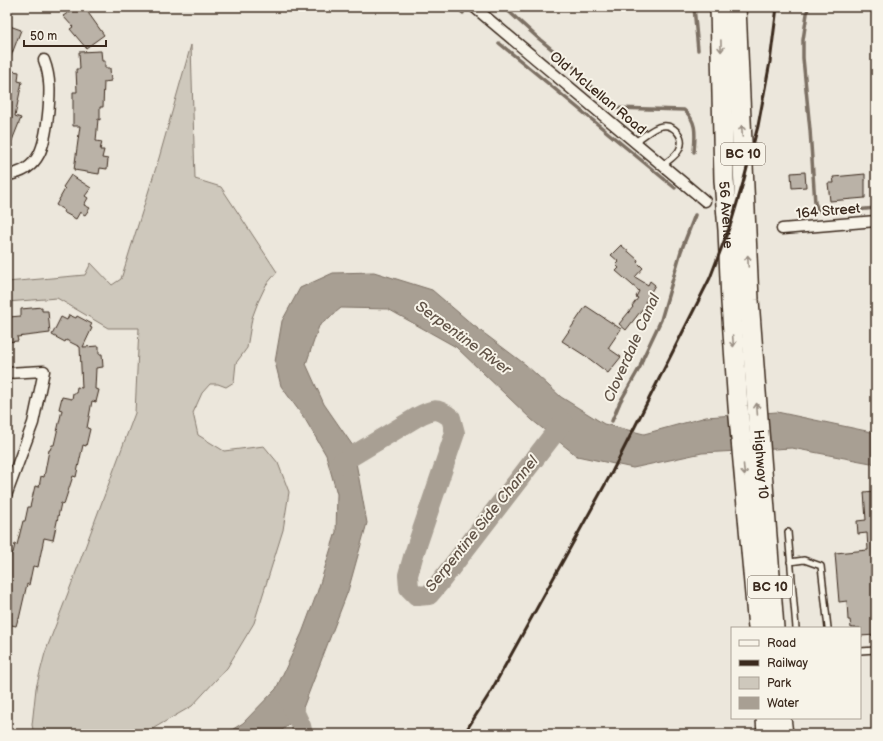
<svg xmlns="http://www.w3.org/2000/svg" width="883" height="741" font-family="'Balsamiq Sans',sans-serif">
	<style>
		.green { fill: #cec8bc; stroke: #84796d }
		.water { fill: #a89f93; stroke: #7c7064 }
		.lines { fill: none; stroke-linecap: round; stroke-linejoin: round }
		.stream { stroke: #7c7064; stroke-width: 3.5 }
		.river { stroke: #a89f93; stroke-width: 20 }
		.building { fill: #bab2a7; stroke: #3b2a1e }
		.lane-casing { stroke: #3b2a1e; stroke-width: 8 }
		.street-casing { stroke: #3b2a1e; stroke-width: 13 }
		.highway-casing { stroke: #3b2a1e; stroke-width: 22 }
		.lane { stroke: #f7f3e8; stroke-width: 5 }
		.street { stroke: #f7f3e8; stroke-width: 10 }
		.highway { stroke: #f7f3e8; stroke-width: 19 }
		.rail { stroke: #3b2a1e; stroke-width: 3 }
		.oneway { stroke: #998e83 }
		.labels { text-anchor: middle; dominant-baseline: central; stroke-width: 4; stroke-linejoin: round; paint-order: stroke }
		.shield { fill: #f7f3e8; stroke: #73665b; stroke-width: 1 }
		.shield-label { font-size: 13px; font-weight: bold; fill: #3b2a1e }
		.street-label { font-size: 14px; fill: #3b2a1e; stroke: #f7f3e8 }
		.water-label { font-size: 15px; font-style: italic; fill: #615347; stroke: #f7f3e8 }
	</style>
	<rect width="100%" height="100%" fill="#ece7dc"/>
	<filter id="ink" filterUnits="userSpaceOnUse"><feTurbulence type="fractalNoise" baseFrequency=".025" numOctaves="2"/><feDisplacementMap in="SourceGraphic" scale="8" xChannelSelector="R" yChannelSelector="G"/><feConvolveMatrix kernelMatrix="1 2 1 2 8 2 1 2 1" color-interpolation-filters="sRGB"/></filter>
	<g filter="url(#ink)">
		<path class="green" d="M191,45L195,179L221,187L277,272L266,285L258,302L252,318L247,348L236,363L234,382L226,387L218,384H210L202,393L193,413L198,435L224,451L264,446L278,463L289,492L283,530L254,623L227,668L192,706L154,728L141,734H34L32,725L36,688L45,653L73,580L135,413L139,328H108L57,298L7,302V282L85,275L91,263L112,285L121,279L159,158Z"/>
		<path class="water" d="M374,272L432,290L473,325L526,365L561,397L604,424L644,434L706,417L777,412L876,433V464L792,448L702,453L633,468L577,456L532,420L456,347L388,309L341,308L319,326L306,364L324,404L353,446L367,523L348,591L301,713L278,734H225L243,723L276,689L302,633L317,593L336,532L337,494L326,455L305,419L281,386L275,362L282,321L300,288L333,273Z"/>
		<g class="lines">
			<path class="stream" d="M456,7L463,13
				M504,7L538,38L575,68L600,97L615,108L684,110C698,122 695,136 694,152
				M694,7L698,50
				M808,7L803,40V58L810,130L815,203L819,211L835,212L876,208
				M499,43L675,188
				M612,421L620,402L640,367L643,358L661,320L681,251L695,215"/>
			<path class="river" d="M339,464L417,417C432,409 437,407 451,418L455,433L413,557L408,575L409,588L417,596L429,595L440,582L563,422
				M287,696L301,726L303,734"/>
		</g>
		<path class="building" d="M77,7H84L104,35L86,48L70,29L73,27L63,16Z
			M7,25L21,30L8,64H7Z
			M101,51L102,61H105V68H110L111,81L104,82L103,107H100V120L98,119L96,141L102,142L100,150H104L102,158L108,159L107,169L100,168L99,174L74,170L80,126H73V92H77L76,69H80L79,52Z
			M7,70L19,72L18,81L22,82L15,116L21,118L7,153Z
			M805,172L806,187L792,188L791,173Z
			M865,174V198L830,201L828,183H834L833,177Z
			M71,175L91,188L85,196L88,198L84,205L90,208L85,215L80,212L76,219L63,212L64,210L56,205L65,189L63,187Z
			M621,245L638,260L637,262L643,268L635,277L648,285L650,281L655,285L645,302L647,303L626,330L619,324L633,307L632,306L638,298L636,297L639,291L616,271L619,268L616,265L619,262L611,255Z
			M586,306L621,329L608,348L621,357L608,373L587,357L562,341Z
			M42,307V311H48L50,333L17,337L18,341L7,342V320H9V317L21,316V309Z
			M69,315L76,318L77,316L92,324L90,327L92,328L83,347L99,346V354H102L103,367L96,368L95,389L99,390L96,402L92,401L87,428L90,429L86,446L83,445L76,477L73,476L64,504L61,503L53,540L44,538L38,567L33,566L29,585L27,584L19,619H18L16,626L7,624V569L11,553H13L15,544L17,545L23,521H25L28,507H30L35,486L39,487L41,476L44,477L49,450H50L52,445H54L62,410L59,409L62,397L72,399L73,393H76L77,387L82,388L80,347L66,340L65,342L52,335L61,317L67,320Z
			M876,491V635L860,636V628H851L850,620H848L847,601L839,602L835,553L868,550L867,533L858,534L857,521L866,520L864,492Z"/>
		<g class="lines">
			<g class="lane-casing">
				<path id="lane" d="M635,142C643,137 653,127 662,126C673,124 685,136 680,148C678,155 669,160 663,165
					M788,532L796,628
					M790,562L804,560L821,566L828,628
					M860,651L876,650"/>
			</g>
			<g class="street-casing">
				<path id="street" d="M474,7L705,201
					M7,175C41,171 45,143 48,115C50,95 51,78 44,60
					M782,229L876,221
					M7,373L44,371L33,423L7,493"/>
			</g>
			<g class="highway-casing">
				<g id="highway">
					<path id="s1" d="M720,7L724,180L728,230L731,302L738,406L758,628"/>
					<path id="s2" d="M736,7L749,300L774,628"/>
					<path d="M766,718L767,734"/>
					<path d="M781,718L783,734"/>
				</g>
			</g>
			<use href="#lane" class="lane"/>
			<use href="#street" class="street"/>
			<use href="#highway" class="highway"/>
			<path class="rail" d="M464,734L490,693L612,472L710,278L731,223L743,183L758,126L770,62L777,7"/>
		</g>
		<defs><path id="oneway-shaft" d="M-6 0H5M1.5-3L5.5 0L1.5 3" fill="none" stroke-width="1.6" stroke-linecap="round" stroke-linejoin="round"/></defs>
		<g class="oneway">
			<use href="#oneway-shaft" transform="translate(721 46) rotate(89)"/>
			<use href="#oneway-shaft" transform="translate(742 131) rotate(-93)"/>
			<use href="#oneway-shaft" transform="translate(748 261) rotate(-93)"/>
			<use href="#oneway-shaft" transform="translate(733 341) rotate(86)"/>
			<use href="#oneway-shaft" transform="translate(757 409) rotate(-94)"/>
			<use href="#oneway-shaft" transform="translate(744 470) rotate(85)"/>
		</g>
	</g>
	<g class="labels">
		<g class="shield">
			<rect x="721" y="143" width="44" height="22" rx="3"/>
			<rect x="748" y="576" width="44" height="22" rx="3"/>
		</g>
		<g class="shield-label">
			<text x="743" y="154">BC 10</text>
			<text x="770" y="587">BC 10</text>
		</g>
		<g class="street-label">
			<text transform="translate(598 93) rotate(40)">Old McLellan Road</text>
			<text transform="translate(828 211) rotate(-5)">164 Street</text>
			<text stroke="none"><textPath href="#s1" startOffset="208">56 Avenue</textPath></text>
			<text stroke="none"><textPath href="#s2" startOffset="458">Highway 10</textPath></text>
		</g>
		<g class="water-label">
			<text transform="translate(463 338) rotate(36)">Serpentine River</text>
			<text transform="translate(632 348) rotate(-66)">Cloverdale Canal</text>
			<text transform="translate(482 524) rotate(-51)">Serpentine Side Channel</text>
		</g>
	</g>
	<rect width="883" height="741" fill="none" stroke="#f7f3e8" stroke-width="24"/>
	<rect x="12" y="12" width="859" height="717" fill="none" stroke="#3b2a1e" stroke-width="1.5" filter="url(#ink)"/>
	<rect x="731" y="627" width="130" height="92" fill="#f7f3e8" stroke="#aca397"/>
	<rect x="739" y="640" width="20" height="6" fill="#f7f3e8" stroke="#aca397"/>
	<text x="767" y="647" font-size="12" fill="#3b2a1e">Road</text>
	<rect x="739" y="660" width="20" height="6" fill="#3b2a1e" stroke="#aca397"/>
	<text x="767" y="667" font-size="12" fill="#3b2a1e">Railway</text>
	<rect x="739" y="677" width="20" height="12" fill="#cec8bc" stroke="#aca397"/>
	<text x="767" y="687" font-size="12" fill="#3b2a1e">Park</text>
	<rect x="739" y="697" width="20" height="12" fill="#a89f93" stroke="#aca397"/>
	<text x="767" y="707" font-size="12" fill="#3b2a1e">Water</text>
	<path d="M24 40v6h82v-6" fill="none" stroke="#3b2a1e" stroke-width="2"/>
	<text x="30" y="40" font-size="12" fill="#3b2a1e" stroke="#f7f3e8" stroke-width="3" paint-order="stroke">50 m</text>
</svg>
